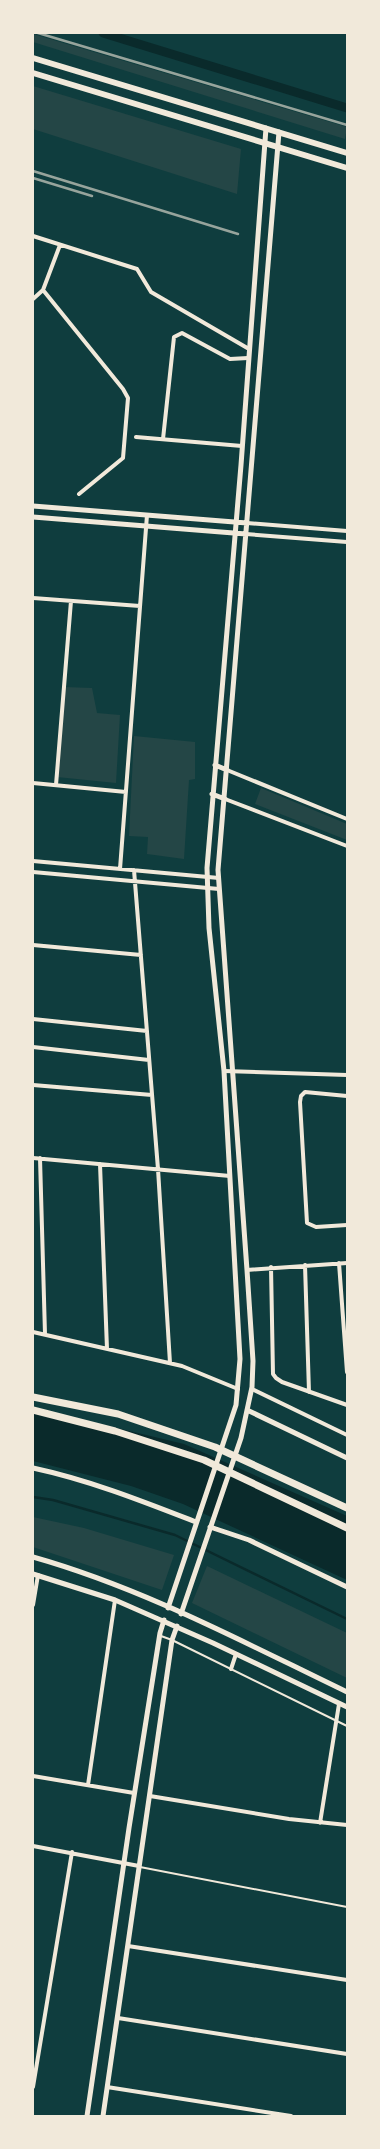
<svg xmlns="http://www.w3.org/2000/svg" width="380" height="2149" font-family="Bitter,serif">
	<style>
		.green { fill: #244646 }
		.water { fill: #0a2a2b }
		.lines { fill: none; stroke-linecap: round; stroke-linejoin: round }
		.stream { stroke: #0a2a2b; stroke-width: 2.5 }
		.canal { stroke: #0a2a2b; stroke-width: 9 }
		.service { stroke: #f1e9da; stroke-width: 2 }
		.minor { stroke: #f1e9da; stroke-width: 4 }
		.tertiary { stroke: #f1e9da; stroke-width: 5 }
		.secondary { stroke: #f1e9da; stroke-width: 6 }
		.motorway { stroke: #f1e9da; stroke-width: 7 }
		.rail { stroke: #97a49c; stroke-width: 2.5 }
	</style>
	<rect width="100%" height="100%" fill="#0f3d3e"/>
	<path class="green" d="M33,34L347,127L345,139L33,42Z
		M33,86L241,149L237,194L33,129Z
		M64,687L92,688L97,713L120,715L116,783L57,777Z
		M134,736L195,742V779L189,780L184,859L147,854L148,837L129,836Z
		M261,788L347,824V840L255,804Z
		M33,1517L84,1528L174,1555L162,1590L33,1547Z
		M207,1566L347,1633V1678L192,1603Z"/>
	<path class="water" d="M33,1408L184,1444L347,1516V1580L183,1504L131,1486L33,1461Z"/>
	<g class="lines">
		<path class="stream" d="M33,1497L53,1500L175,1535L347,1619"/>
		<path class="canal" d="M103,33L347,108"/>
		<path class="service" d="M161,1636L172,1640L347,1726
			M140,1867L347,1907"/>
		<path class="minor" d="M33,236L137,269L151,292L249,349
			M43,290L123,389L128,398L123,458L79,494
			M33,299L43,290L60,245
			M136,437L242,446
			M163,439L174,337L182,333L230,359L248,358
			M247,523L347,531
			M246,534L347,542
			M33,598L140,606
			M227,770L347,819
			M33,783L126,792
			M56,785L71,601
			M225,799L347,846
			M33,861L219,878
			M120,869L147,515
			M134,870L158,1169L170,1363
			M33,872L219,889
			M33,945L141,955
			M33,1019L147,1031
			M33,1047L149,1060
			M224,1071L347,1075
			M33,1085L152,1095
			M347,1096L305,1092L301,1096L300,1102L307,1223L316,1227L347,1225
			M33,1158L230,1176
			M40,1158L45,1334
			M100,1164L107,1349
			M339,1263L347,1372
			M305,1265L309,1392
			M271,1267L273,1374L276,1378L282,1382L347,1405
			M247,1270L347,1263
			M33,1332L182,1366L238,1389
			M252,1389L347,1435
			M33,1605L38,1575
			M231,1669L236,1654
			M33,1776L134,1793
			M88,1785L115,1600
			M150,1796L289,1819L347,1825
			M320,1823L339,1704
			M33,1846L139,1866
			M128,1946L347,1980
			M118,2018L347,2054
			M33,2087L72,1852
			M107,2087L291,2116"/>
		<path class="tertiary" d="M33,506L247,523
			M33,517L246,534
			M215,765L227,770
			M212,794L225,799
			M247,1410L347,1458
			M33,1468C89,1480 142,1501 196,1522
			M210,1527L249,1540L347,1587
			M33,1557C143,1588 245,1643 347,1692
			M33,1574L115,1600L213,1643L347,1707
			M168,1608L236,1405L240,1359L224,1071L209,928L207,868L241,465L266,128
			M181,1614L241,1438L252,1387L253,1361L247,1270L218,870L279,132
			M87,2116L129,1828L160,1633L164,1620
			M103,2116L172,1640L177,1626"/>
		<path class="secondary" d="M33,58L347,153
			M33,73L347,168"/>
		<path class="motorway" d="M33,1397L118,1414L215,1447L347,1508
			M33,1410L115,1431L204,1460L347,1528"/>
		<path class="rail" d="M38,33L347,125
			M33,171L238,234
			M33,178L92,196"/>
	</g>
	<rect width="380" height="2149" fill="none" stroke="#f1e9da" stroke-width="68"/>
</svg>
